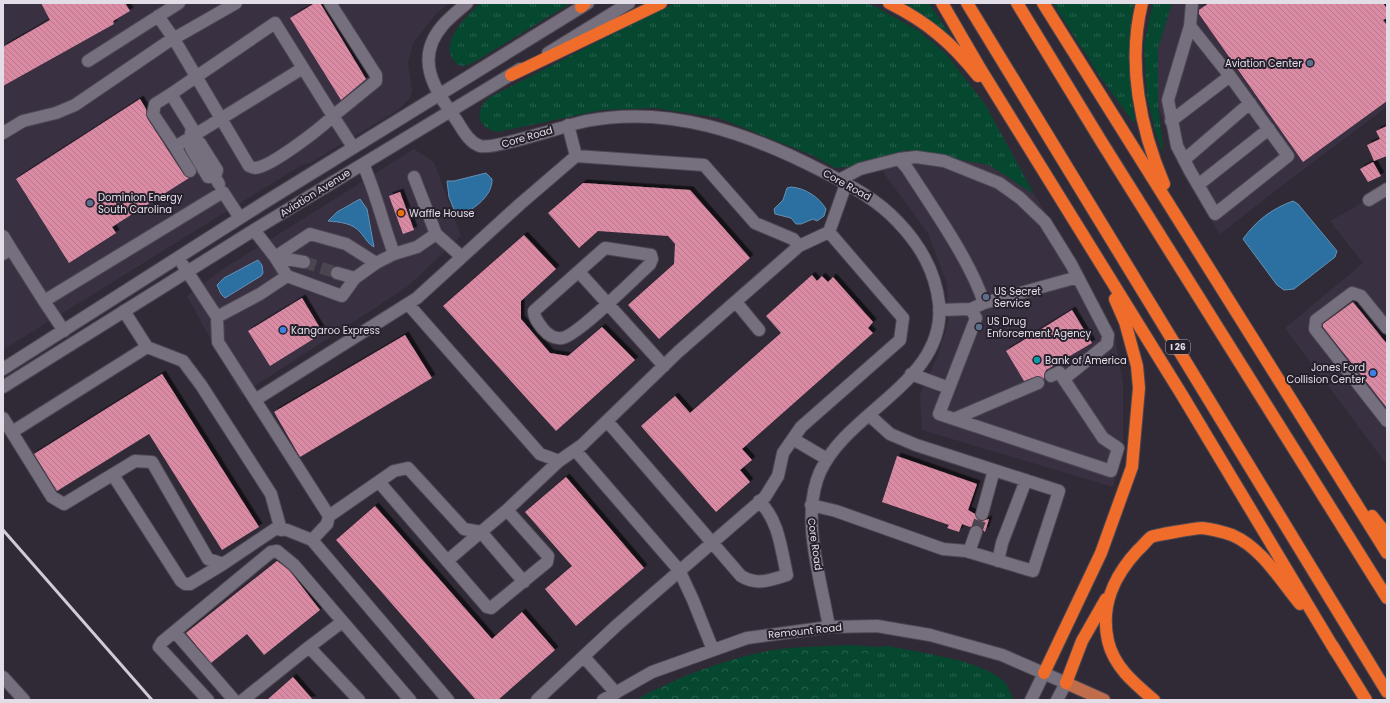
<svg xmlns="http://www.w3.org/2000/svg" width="1390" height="703" font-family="Poppins,sans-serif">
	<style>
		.built { fill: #393042 }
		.grass { fill: url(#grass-tufts) }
		.forest { fill: url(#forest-crowns) }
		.water { fill: #2c70a1; stroke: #6391b6 }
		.building { fill: url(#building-back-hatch); filter: url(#shadow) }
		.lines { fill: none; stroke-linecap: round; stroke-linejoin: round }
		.minor-tunnel { stroke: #4b4550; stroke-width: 12; stroke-dasharray: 12 6; stroke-linecap: butt }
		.minor-casing { stroke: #4d4752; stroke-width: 14 }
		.major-casing { stroke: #4d4752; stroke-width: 14 }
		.highway-casing { stroke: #4d4752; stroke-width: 14 }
		.minor { stroke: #766f7d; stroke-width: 12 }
		.major { stroke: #bf6d4b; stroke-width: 12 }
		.highway { stroke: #ef6c2a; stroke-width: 12 }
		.rail { stroke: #d0cbd4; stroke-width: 3 }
		.service-dot { fill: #5c6f8a; stroke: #26202c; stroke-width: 1.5 }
		.food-dot { fill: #e8710a; stroke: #26202c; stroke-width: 1.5 }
		.shop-dot { fill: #3f7fe0; stroke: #26202c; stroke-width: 1.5 }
		.culture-dot { fill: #0f9aa8; stroke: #26202c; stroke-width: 1.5 }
		.labels { text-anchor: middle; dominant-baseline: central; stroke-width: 4; stroke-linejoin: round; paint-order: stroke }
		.shield { fill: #26202c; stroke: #aaa4ae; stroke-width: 1 }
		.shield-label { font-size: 9px; font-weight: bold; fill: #e2dde6 }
		.poi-label { font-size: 10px; fill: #e2dde6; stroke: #26202c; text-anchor: start }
		.street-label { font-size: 10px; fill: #e2dde6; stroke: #26202c }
	</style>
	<defs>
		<pattern id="grass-tufts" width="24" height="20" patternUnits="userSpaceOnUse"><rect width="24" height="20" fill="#064730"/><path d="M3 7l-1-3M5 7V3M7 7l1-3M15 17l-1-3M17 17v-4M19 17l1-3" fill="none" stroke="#2a614e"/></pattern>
		<pattern id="forest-crowns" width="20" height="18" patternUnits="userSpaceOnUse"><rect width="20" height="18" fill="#064730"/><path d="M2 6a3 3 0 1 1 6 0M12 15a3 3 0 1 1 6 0" fill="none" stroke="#2a614e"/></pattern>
		<pattern id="building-back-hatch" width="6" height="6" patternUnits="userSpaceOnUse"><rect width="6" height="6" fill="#db8aa4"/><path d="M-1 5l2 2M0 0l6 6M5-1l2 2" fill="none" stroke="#b5788c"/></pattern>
		<filter id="shadow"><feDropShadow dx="3.5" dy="-3.5" stdDeviation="0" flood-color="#0009"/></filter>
	</defs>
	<rect width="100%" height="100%" fill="#302a36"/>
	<path class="built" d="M3,3H449L436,14L413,43L408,63L412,90L410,98L398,110L310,163L305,164L295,169L3,350Z
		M1172,3H1387V107L1292,178L1220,234L1183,175L1158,106V49Z
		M414,149L434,162L461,236L407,287L241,395L187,296L223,269Z
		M905,150L989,165L1034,194L1075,261L1115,339L1123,383V439L1113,487L922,430L920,394L938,355L948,323L947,284L928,233L885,175L878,160Z
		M1387,189V465L1285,328L1363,263L1330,221Z"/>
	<path class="grass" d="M480,3H571L476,61L468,65L460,66C433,48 465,18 480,3Z
		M676,3H867L878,8L919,31L946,54L985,104L1034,194L989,165L906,150L867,163L849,167L835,168L814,156L719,118L654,108L602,110L497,132C476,127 474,110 490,97L652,14Z
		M904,3H929L952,38L936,24Z
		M1053,3H1134C1126,43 1129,82 1135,122H1133L1101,78Z
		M1153,3H1172L1158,49V106L1164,153L1157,137L1147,97L1144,45Z
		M888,646C919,653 977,659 1001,679C1008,684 1010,692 1013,700H822L877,647Z"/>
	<path class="forest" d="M847,645L877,647L822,700H636C678,677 727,658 774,650C797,646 823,647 847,645Z"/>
	<path class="water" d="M486,173L492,179C493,197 471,211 457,217L449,197L447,181H454Z
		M791,187C805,188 819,197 826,209L824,216L817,221L813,219L801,224H796L791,218L775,214L774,209L783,200L787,188Z
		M360,199L367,209L374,247C368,244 366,239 361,233C353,223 340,222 328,221L337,212Z
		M1293,201L1298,204L1337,251L1335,257L1294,289L1284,290L1277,285L1243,239C1256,221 1271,209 1293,201Z
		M258,260L262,265L263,273L261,276L225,298L221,294L217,285L224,278Z"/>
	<path class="building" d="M41,3H125L130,11L113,21L114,24L3,86V47L50,20Z
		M315,3H320L366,79L341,100L290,18Z
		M1209,3H1383L1387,9V18L1383,20L1387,25V101L1303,162L1199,14V10Z
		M140,99L146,109L147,118L184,175L189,178L112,227L116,233L69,263L16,179Z
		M1387,126V156L1374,161L1367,145L1380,139L1376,131Z
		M1373,162L1381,176L1368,182L1360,169Z
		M583,183L690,190L750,258L659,339L628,305L674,264L675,244L668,236L598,231L579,248L548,213Z
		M400,192L414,230L403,234L389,196Z
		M524,235L556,269L521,301V319L550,353L568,356L602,327L635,360L556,431L443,306Z
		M812,275L817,281L822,276L828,282L833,277L873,322L868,328L873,333L742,449L752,460L740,470L750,482L716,512L641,426L675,396L690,413L781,333L766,316Z
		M302,298L323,333L270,366L248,331Z
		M1353,302L1387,344V408L1323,327V324Z
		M1072,310L1092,343L1046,370L1044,375V379L1038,376L1024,381L1006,351Z
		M405,335L432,378L300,457L274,412Z
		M162,374L259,527L222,550L149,434L57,491L34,454Z
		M897,456L977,484L968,510L975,514L980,521L989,519L985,532L978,525L970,527L962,524L959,532L947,528L949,525L882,502Z
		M566,477L644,568L576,626L545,589L572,566L525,512Z
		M375,506L492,639L522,612L555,650L498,700H476L336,540Z
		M277,561L289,570L320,610L264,655L247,634L211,663L186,633Z
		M293,677L313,700H267Z"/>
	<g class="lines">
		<path class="minor-tunnel" d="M304,262L337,273
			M976,532L982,514"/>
		<g class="minor-casing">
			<path id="minor" d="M467,3C459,10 450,17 443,25C414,58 434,89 455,118C462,128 468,142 480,146C493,150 567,125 586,121C669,105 748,133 822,171C849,185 877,199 898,222C921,246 935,271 939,303C947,381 848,410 820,472C800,517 821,579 829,627
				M158,16L174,39L249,166C251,167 253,168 255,168C271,167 321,128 333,116L353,147
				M1190,26L1230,76L1288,156L1215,214L1190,171L1177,146L1168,100L1190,26L1192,3
				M548,53L629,3
				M88,61L179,3
				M171,94L155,104L153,114L175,147L303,68
				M1171,121L1230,76
				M568,125L576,156
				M3,133L23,121L56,113L75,105L166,43L236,3
				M193,143H200L217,170L215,177L219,184
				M175,147L190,171
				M899,159L916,157L944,161L999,183L1020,198L1045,222L1071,264L1108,335L1107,344L1065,378
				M1184,160L1250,103
				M363,164C376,193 383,224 394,254L417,247L436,234L462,257
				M215,177H208L191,148L193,143L190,138L192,128L171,94L275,23L333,116L376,81V75L330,3
				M414,177L436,234
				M839,180L860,169L899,159L907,168C932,207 970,260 984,303L971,309L939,310
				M1198,185L1269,129
				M1369,200L1387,189
				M254,230L275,257L310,234L346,244L376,263L394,254
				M3,236L11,249
				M605,248L651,255L652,259L650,264C636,277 577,336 562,338C555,339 548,335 543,329C539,324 534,318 534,311Z
				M3,254L11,249L44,301
				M275,257L304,262
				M183,265L217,317L218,342L329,516L327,524L312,540
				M579,272L664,366
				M337,273L355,278
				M287,276L342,296L355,278L376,263
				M736,302L759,330
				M984,303L1078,277
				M408,304L540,454L559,461L582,445L678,352L799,246L829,232L846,184
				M124,311L147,347L183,361L201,385L271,494L281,530
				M217,317L260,294L287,276L275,257
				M1387,328L1361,296L1352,293L1316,320L1315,329L1387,421
				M64,331L44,301L223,192L240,218
				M3,369L262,204L588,3
				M911,374L949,388L976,318L971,309
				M3,387L254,230L520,69
				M949,388L939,414L1111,471L1118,448L1103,438L1059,372L1051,376
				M255,400L417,298L519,205L576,156L704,165L755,223L793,239L799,246
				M3,418L52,497L64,504L135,461L152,462L208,559L223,564L275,529L287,530L312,540L448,700
				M954,419L1038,383
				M607,421L741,576C758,586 770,580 787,575C781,549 779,520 759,501
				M12,432L147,347
				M793,439L827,459
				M575,450L679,570L693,600L713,650
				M113,475L181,581L185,584H190L223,564
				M379,482L487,607L491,608L547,562L548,556L507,510
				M811,505L836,511L943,549L966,551L1033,571L1059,491L916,445L890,434L869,415
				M982,514L994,470
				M329,516L394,471L408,468L464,529L481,532L507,510L559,461
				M969,552L976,532
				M447,561L481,532L524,582
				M998,561L1002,543L1026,480
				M175,632L234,700
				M309,647L342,622
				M584,657L616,693
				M3,677L24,700
				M208,700L159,647L162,642L271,552L277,551L294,565L410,700
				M243,700L309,647L359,700
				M537,700L616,626L765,497L778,476L783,453L801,427L900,340L903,318L829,232
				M603,700L652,672L747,638L829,627L877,626L930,635L1002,655L1066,683L1057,700
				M1031,700L1044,673"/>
		</g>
		<g class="major-casing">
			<path id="major" d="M1066,683L1104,700"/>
		</g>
		<g class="highway-casing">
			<path id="highway" d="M889,3C927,22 952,43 978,76
				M942,3L981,70L1182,395L1336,652
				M967,3L1387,692
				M1017,3L1101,141L1387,598
				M1043,3L1387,553
				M1142,3C1127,63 1140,128 1164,184
				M581,7L585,3
				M511,75L661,3
				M1372,516L1387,535
				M1332,645L1366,700
				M1044,673L1101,553L1132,467L1139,388L1137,366L1125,322L1115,299
				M1066,683L1082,641L1106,599
				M1154,700C1135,684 1114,667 1108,641C1100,605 1114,576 1138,550C1142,547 1147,540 1151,537C1155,535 1197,528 1202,528C1211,529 1223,532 1232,535C1262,548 1280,580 1300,604"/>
		</g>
		<use href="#minor" class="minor"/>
		<use href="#major" class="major"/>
		<use href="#highway" class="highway"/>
		<path class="rail" d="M3,530L152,700"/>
	</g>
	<g class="service-dot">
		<circle cx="1310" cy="63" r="4"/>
		<circle cx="90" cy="203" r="4"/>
		<circle cx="986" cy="297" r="4"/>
		<circle cx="979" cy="327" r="4"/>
	</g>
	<circle class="food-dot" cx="401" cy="213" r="4"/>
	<g class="shop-dot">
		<circle cx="283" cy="330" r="4"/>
		<circle cx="1373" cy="373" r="4"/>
	</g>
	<circle class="culture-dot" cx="1037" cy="360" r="4"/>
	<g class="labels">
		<rect class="shield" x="1166" y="340" width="24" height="14" rx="3"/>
		<g class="shield-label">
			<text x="1178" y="347">I 26</text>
		</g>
		<g class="poi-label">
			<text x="1302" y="63" text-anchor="end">Aviation Center</text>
			<text x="98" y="197">Dominion Energy<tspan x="98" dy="12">South Carolina</tspan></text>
			<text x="409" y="213">Waffle House</text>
			<text x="994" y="291">US Secret<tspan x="994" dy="12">Service</tspan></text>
			<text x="987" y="321">US Drug<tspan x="987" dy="12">Enforcement Agency</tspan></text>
			<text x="291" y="330">Kangaroo Express</text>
			<text x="1045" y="360">Bank of America</text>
			<text x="1365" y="367" text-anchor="end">Jones Ford<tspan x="1365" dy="12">Collision Center</tspan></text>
		</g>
		<g class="street-label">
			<text transform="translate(527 137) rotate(-16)">Core Road</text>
			<text transform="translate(847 185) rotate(29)">Core Road</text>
			<text transform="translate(315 193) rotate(-32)">Aviation Avenue</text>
			<text transform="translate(815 544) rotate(82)">Core Road</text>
			<text transform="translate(805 631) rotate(-6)">Remount Road</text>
		</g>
	</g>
	<rect width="1390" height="703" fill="none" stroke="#e2dde6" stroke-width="8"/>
</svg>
